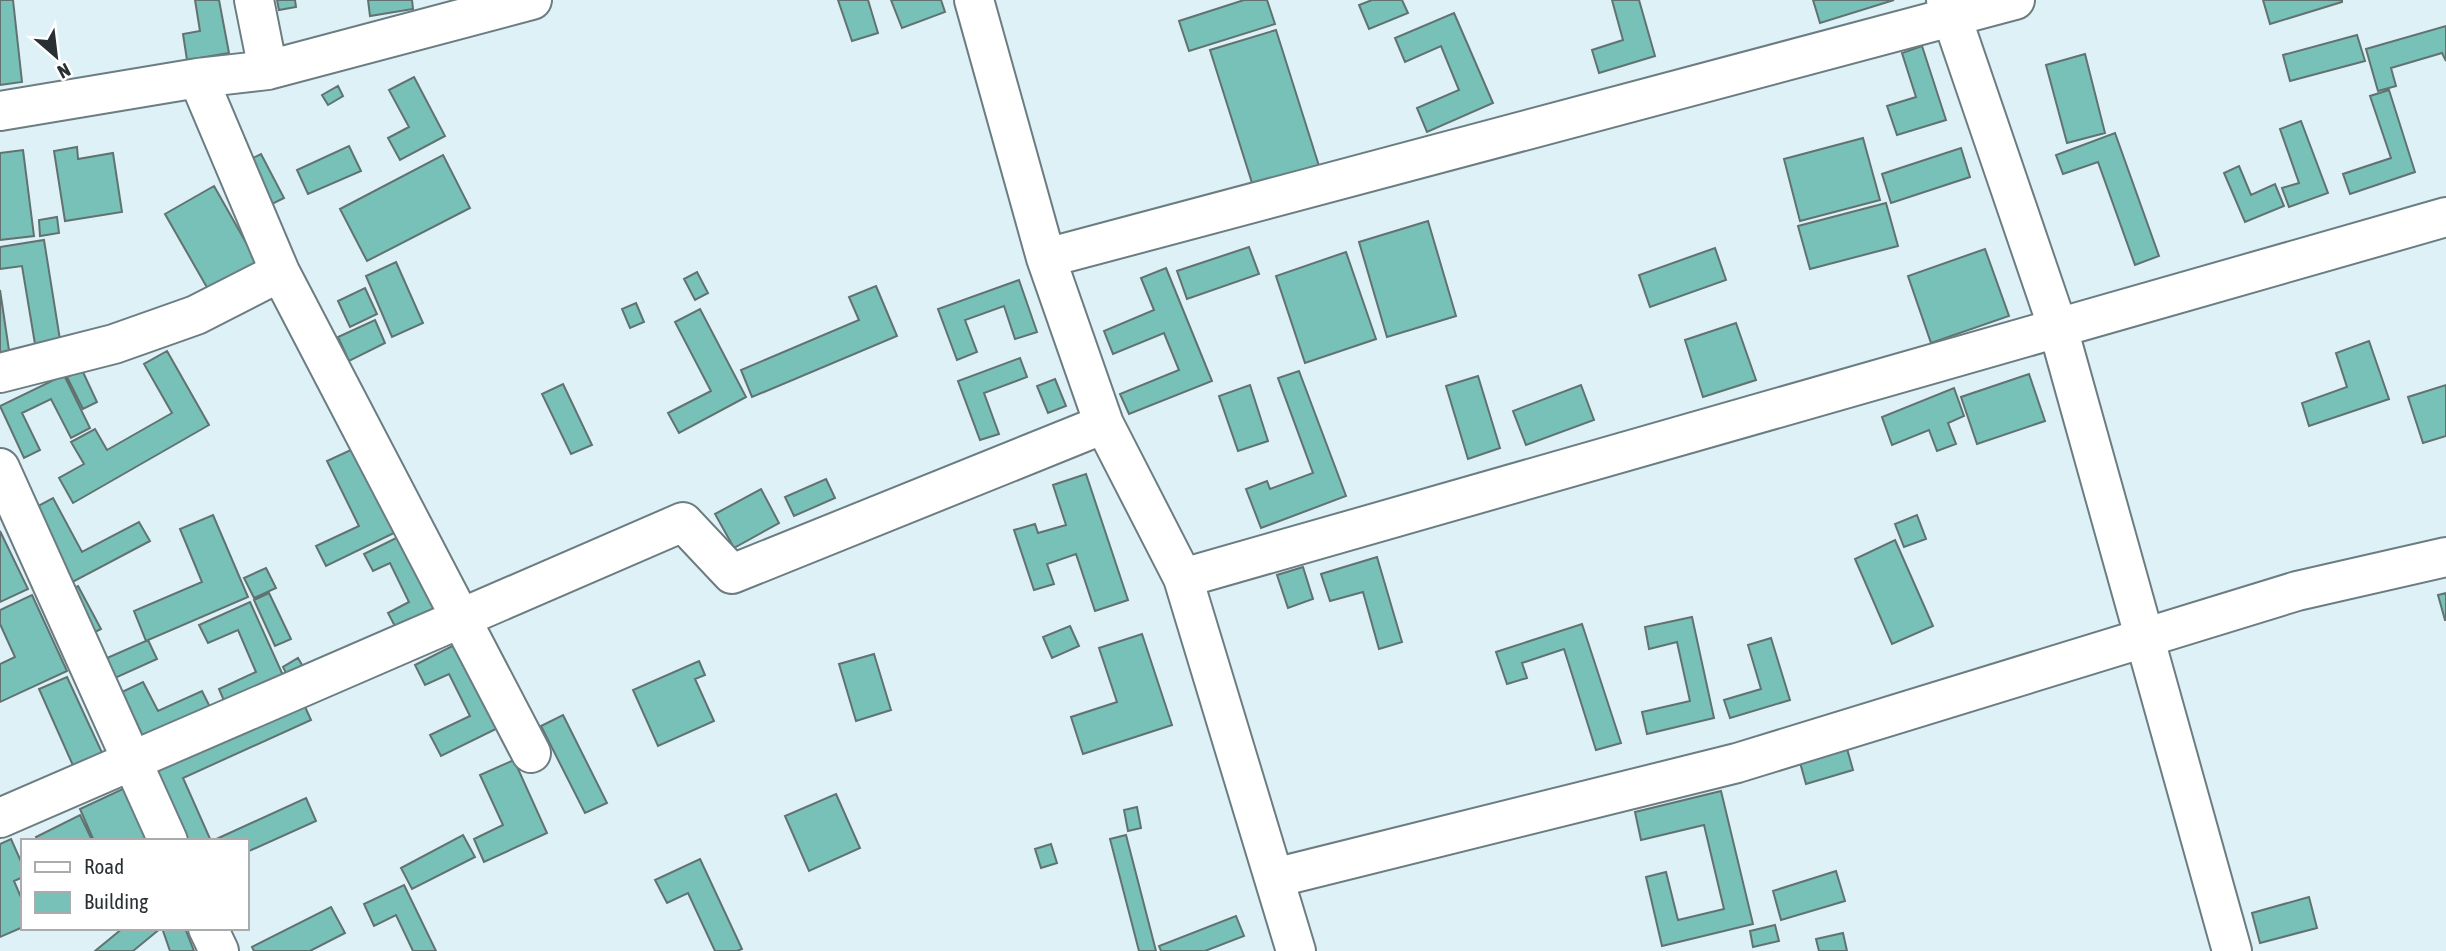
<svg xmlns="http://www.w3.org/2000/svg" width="2446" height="951" font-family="'Asap Condensed',sans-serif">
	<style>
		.building { fill: #77c1b9; stroke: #617270; stroke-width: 2 }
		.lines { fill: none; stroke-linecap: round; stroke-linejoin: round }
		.minor-casing { stroke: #6c7d82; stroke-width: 42 }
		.minor { stroke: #fff; stroke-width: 38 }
	</style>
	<rect width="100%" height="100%" fill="#def1f7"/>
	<path class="building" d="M0,0H13L22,82L0,85Z
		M195,0H219L229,53L187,60L183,34L200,31Z
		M277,0H295L296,7L279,10Z
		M368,0H412L413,9L370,16Z
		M838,0H868L878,33L852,41Z
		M891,0H941L945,12L902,28Z
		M1244,0H1267L1275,24L1189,51L1179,21Z
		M1372,0H1402L1408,13L1369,29L1359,5Z
		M1612,0H1639L1655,56L1599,73L1592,50L1623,40Z
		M1813,0H1894L1820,23Z
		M2263,0H2342V2L2270,24Z
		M1454,13L1493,103L1427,132L1417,108L1459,90L1441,46L1405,62L1395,38Z
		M2446,26V61L2442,53L2391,68L2396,86L2378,91L2366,49Z
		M1276,30L1319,166L1253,186L1210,50Z
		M2357,35L2365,61L2290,81L2283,55Z
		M1922,46L1946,120L1897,135L1887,106L1916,97L1902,53Z
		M2085,54L2105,133L2067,143L2046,65Z
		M414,77L445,136L400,160L388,138L409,127L389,90Z
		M338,86L343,96L328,105L322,95Z
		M2389,90L2415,172L2350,194L2343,174L2391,158L2370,96Z
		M2301,121L2328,193L2289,207L2282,188L2299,183L2280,129Z
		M2115,133L2159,256L2135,265L2098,162L2063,174L2056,155Z
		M1863,138L1880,200L1800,221L1784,159Z
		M349,146L361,171L308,194L297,170Z
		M77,147L78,159L113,153L122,212L65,221L54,151Z
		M1961,148L1970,177L1891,203L1882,174Z
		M23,150L34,236L0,240V153Z
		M261,154L284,198L270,205L247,161Z
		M443,155L470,208L367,261L340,209Z
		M2239,166L2251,195L2275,184L2284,206L2245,222L2224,173Z
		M214,186L262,271L213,298L165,214Z
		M1886,203L1898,246L1810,269L1798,226Z
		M57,217L59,233L40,236L39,220Z
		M1428,221L1456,316L1387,337L1359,242Z
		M44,240L61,346L36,350L22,266L0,269V247Z
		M1249,247L1259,274L1187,299L1177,271Z
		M1715,248L1726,280L1650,307L1639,275Z
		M1985,249L2009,316L1931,343L1908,276Z
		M1346,252L1376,339L1305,363L1276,276Z
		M396,262L423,323L392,337L366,276Z
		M1166,268L1212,381L1129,414L1120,394L1179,370L1164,333L1113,354L1104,331L1154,310L1141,278Z
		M697,272L708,293L695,300L684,279Z
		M1019,280L1037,332L1015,339L1004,306L965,320L977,352L957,360L938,309Z
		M876,286L897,336L752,397L741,370L859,320L849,297Z
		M365,288L377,314L350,327L338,301Z
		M0,290L10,357L0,358Z
		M636,303L644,322L630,328L622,309Z
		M700,309L746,397L679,433L668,413L711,391L675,322Z
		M375,320L385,343L349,361L338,337Z
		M1736,323L1756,380L1703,397L1685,340Z
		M2369,341L2389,399L2309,426L2302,403L2347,387L2336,353Z
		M167,351L209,425L73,503L59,478L84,464L71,442L95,429L107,450L172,413L144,364Z
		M1020,358L1027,377L984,393L999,434L980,440L958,381Z
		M82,370L97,402L83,409L67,377Z
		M1299,371L1346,496L1261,528L1246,489L1267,481L1270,489L1313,473L1278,378Z
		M2029,374L2045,421L1977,444L1961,397Z
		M64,375L90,428L71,438L51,399L22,413L40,450L24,458L0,406Z
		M1478,376L1500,448L1468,459L1446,386Z
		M1055,379L1066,406L1048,413L1037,386Z
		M563,384L592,445L571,454L542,394Z
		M1250,385L1268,441L1238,451L1219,396Z
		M1581,385L1594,420L1526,445L1513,411Z
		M2446,385V436L2423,443L2408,397Z
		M1954,388L1964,416L1948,423L1956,444L1937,451L1929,430L1892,445L1882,417Z
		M355,448L396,532L326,566L316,546L359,526L327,461Z
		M1086,474L1128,600L1095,611L1076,554L1047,564L1054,584L1034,590L1014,530L1035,524L1038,533L1066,525L1053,485Z
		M826,479L835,498L794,516L785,497Z
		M761,489L779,523L734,548L715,514Z
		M53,498L82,552L139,522L150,541L65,586L27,512Z
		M213,515L248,597L146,641L134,611L202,582L180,529Z
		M1917,515L1926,539L1904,547L1895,524Z
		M0,531L28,589L0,602Z
		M398,537L438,614L399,634L388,613L409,602L390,563L373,571L364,554Z
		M1895,540L1933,626L1892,644L1855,559Z
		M1377,557L1402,642L1379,649L1363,592L1330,601L1321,574Z
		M1303,567L1313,599L1288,608L1277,575Z
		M266,568L276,588L254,598L244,578Z
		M78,586L101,629L83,638L60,595Z
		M269,593L291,639L275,646L254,600Z
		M2446,593V620H2445L2438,595Z
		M32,595L67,671L0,702V664L15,657L0,624V610Z
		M250,602L286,682L227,708L219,689L256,672L238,630L208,643L199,625Z
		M1692,617L1714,718L1647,734L1642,712L1690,701L1677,642L1649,649L1645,627Z
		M1582,624L1621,743L1596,750L1564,649L1522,663L1527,678L1507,684L1496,652Z
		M1070,626L1079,646L1052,658L1043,637Z
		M1142,634L1172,725L1083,754L1071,717L1117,702L1099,648Z
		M1771,638L1790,700L1730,718L1724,700L1761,689L1748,645Z
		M148,640L157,659L115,678L107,658Z
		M464,640L506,724L441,756L430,735L470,716L449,674L425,685L415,665Z
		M874,654L891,710L856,721L839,664Z
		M298,658L305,670L289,679L283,667Z
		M699,661L705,675L695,679L714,721L658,746L633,690Z
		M67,677L104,757L75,770L39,689Z
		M143,682L158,711L202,691L211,709L145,741L122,692Z
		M301,698L311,720L183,778L211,841H184L151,766Z
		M563,715L607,803L585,813L541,726Z
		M1846,745L1853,770L1806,784L1799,759Z
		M514,760L547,833L484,862L474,839L503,825L480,775Z
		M127,787L151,841H94L80,809Z
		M1721,791L1753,924L1662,946L1646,877L1666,872L1678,920L1724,909L1704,825L1641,840L1635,812Z
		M836,794L860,848L809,871L785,816Z
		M306,798L316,821L247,852V841H212Z
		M1137,807L1141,828L1128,831L1124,810Z
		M80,815L91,838L86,841H38L36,837Z
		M463,835L475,857L412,889L401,868Z
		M1126,835L1156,951H1139L1110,839Z
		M11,839L23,866V877L14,881L23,902V927L0,937V844Z
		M1051,844L1057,863L1041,868L1035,849Z
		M700,859L742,949L737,951H715L688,893L667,903L655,880Z
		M1836,871L1845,901L1781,920L1773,891Z
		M404,885L436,951H413L396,915L374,926L364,904Z
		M2309,897L2317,928L2260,943L2252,913Z
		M331,907L345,933L310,951H254L252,947Z
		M1236,916L1244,936L1205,951H1161L1159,946Z
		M1775,925L1779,941L1753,947L1750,931Z
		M123,928H161L133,951H95Z
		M162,928H185L194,951H170Z
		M1843,933L1847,951H1819L1816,939Z"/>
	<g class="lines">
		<g class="minor-casing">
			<path id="minor" d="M254,0L268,70
				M974,0L1046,258L1104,424L1183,578L1296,951
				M1946,0L2058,328L2232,951
				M198,78L280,272L531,753
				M0,111L198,78L268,70L532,0
				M1046,258L2015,0
				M0,373L114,344L196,315L280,272
				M0,468L168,841
				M1183,578L2446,217
				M0,818L683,522L732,574L1104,424
				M1274,878L1737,763L2297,591L2446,557
				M208,928L219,951"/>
		</g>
		<use href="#minor" class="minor"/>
	</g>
	<rect x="21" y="839" width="228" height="91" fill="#ffffff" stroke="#a9acad" stroke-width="2"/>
	<rect x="35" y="862" width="35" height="10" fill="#ffffff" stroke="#a9acad" stroke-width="2"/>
	<text x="84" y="874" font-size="21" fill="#293033">Road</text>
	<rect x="35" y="892" width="35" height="21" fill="#77c1b9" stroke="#a9acad" stroke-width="2"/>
	<text x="84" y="909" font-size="21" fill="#293033">Building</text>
	<g transform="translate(56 56) rotate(152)" stroke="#ffffff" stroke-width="5" paint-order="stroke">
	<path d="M0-5L12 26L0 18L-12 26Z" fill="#293033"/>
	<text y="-10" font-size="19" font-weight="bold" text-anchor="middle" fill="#293033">N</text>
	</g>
</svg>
